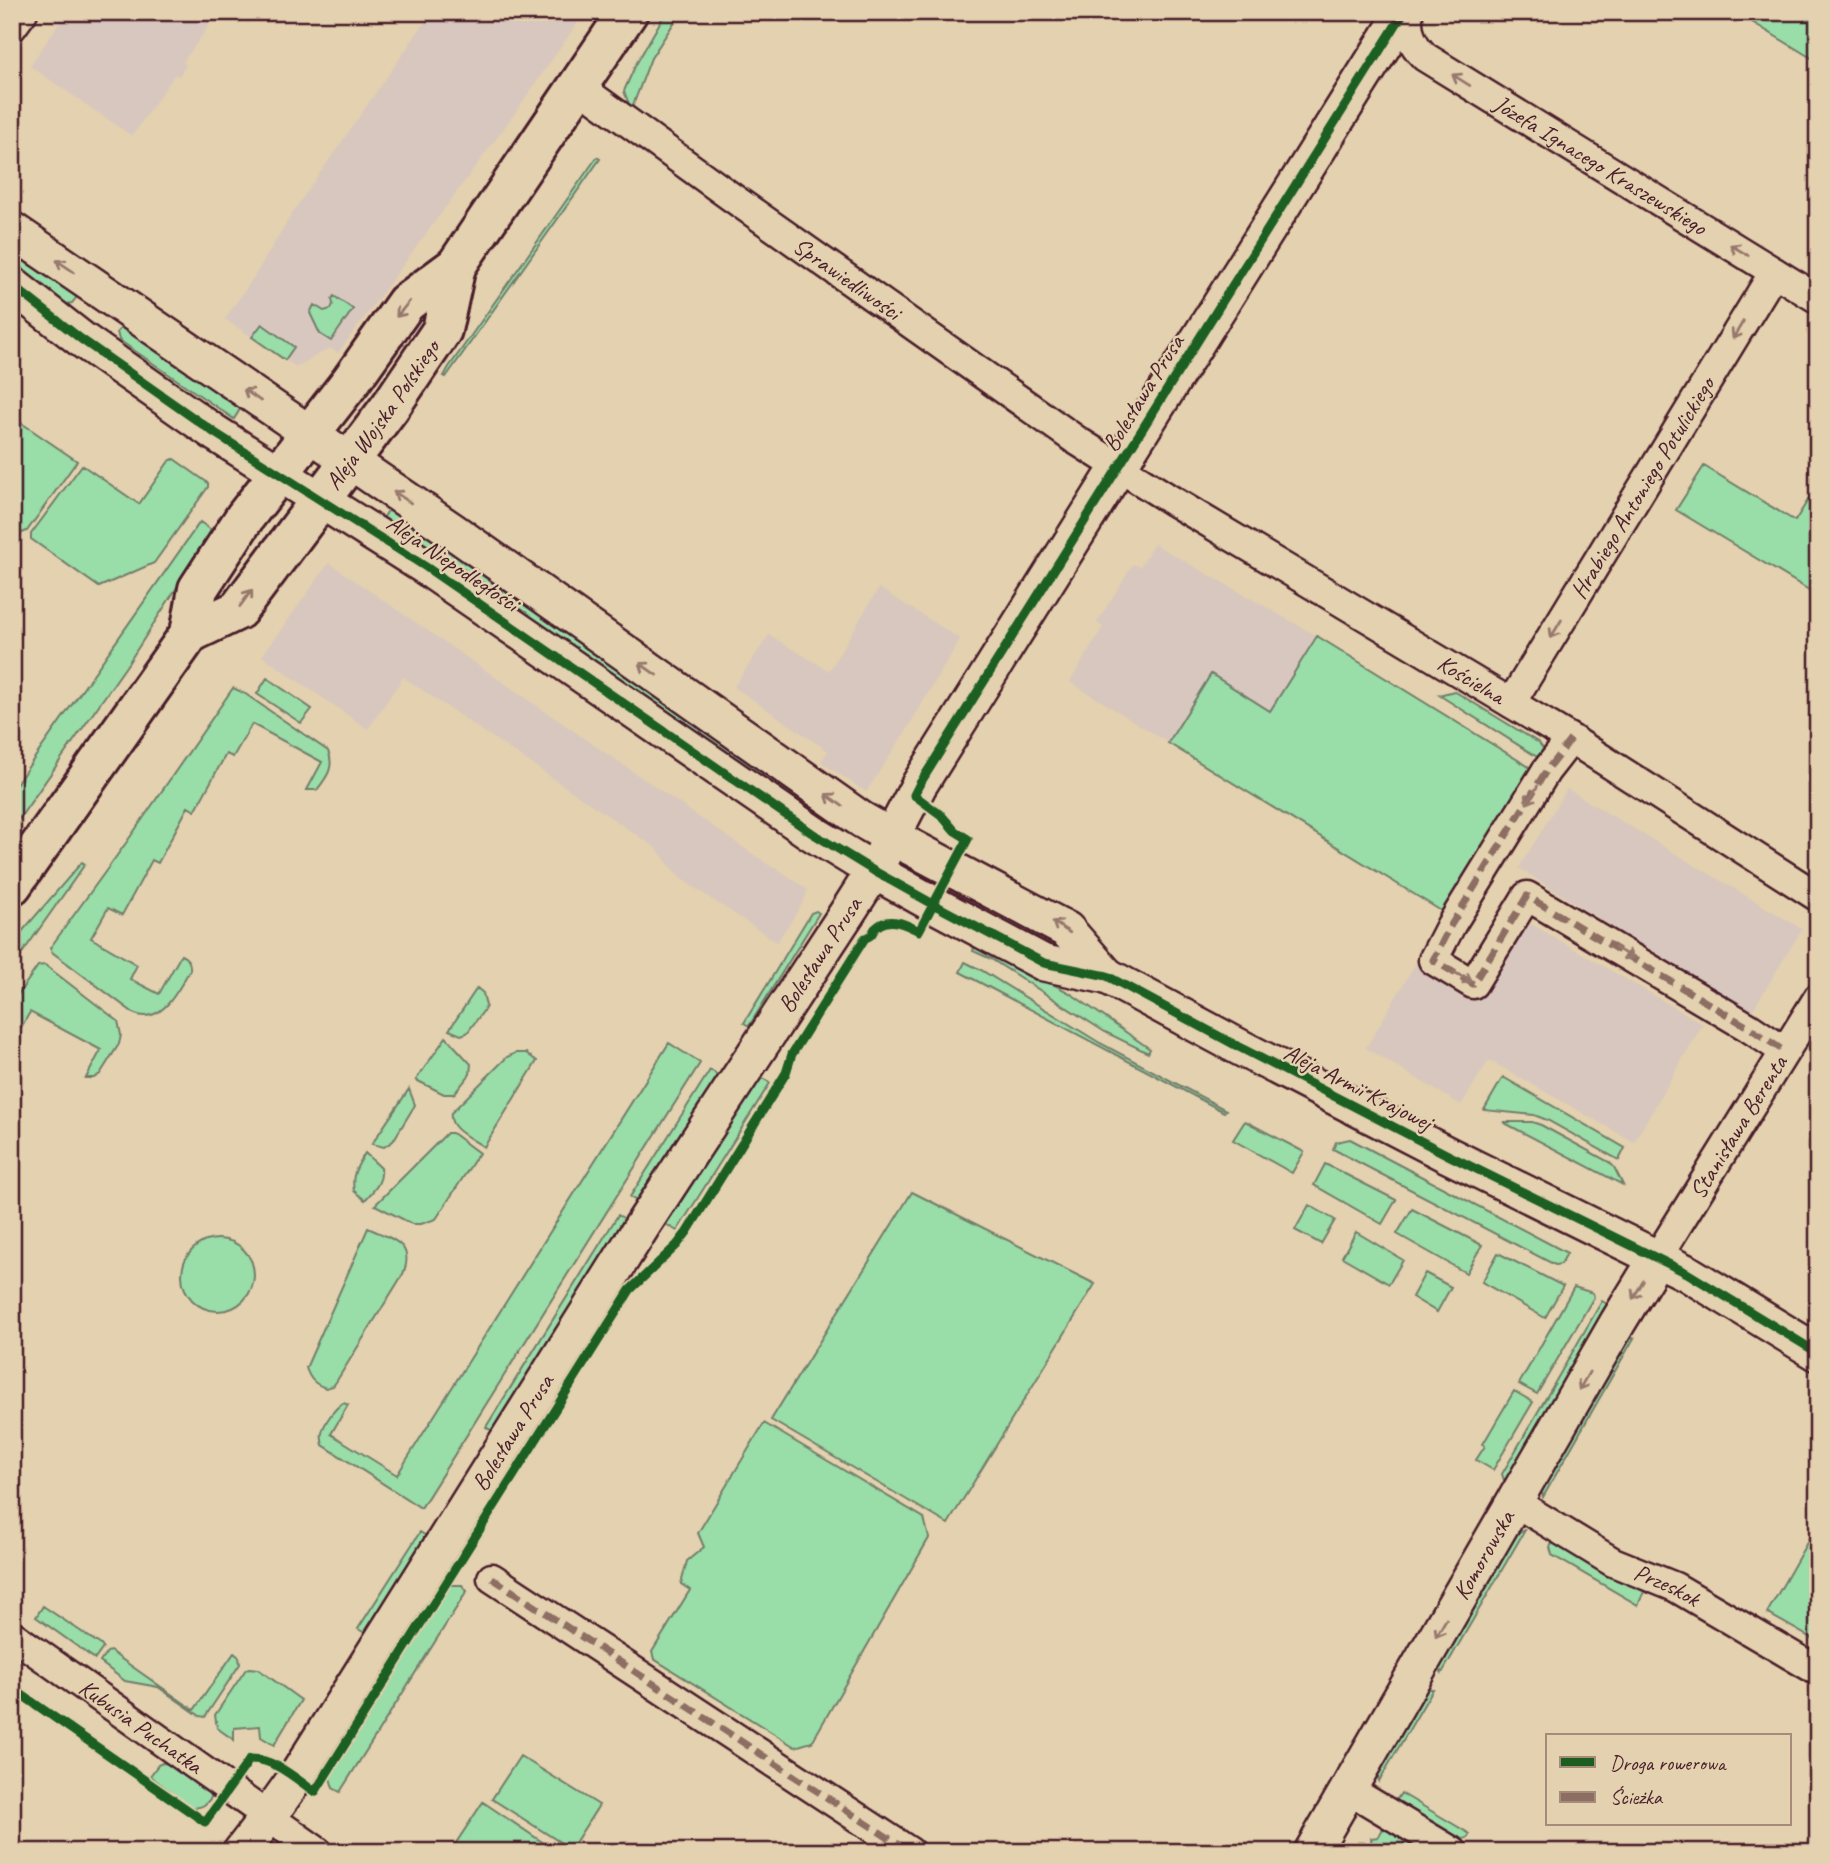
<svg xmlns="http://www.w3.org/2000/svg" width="1830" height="1864" font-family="Caveat,sans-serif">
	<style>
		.built { fill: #d8c7be }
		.green { fill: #99dda9; stroke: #727e6a; stroke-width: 2 }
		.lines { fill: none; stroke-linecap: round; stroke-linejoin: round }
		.minor-casing { stroke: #4a1f2b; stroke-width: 33 }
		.tertiary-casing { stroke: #4a1f2b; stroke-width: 40 }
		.secondary-casing { stroke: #4a1f2b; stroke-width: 44 }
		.minor { stroke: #e3d1af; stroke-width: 28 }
		.tertiary { stroke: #e3d1af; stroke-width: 35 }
		.secondary { stroke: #e3d1af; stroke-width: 38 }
		.quiet { stroke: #8d6e63; stroke-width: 7; stroke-dasharray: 14 7; stroke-linecap: butt }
		.cycleway-casing { stroke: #e3d1af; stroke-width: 13 }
		.cycleway { stroke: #1b5e20; stroke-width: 9 }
		.oneway { stroke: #96786d }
		.labels { text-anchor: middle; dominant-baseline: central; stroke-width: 5; stroke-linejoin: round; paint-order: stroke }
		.street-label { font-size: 24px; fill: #4a1f2b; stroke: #e3d1af }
	</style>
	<rect width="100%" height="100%" fill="#e3d1af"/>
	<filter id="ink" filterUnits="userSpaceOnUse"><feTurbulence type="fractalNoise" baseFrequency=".0143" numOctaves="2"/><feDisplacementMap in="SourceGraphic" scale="14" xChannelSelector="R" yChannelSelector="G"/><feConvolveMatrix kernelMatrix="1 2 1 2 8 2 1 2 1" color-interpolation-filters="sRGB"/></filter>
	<g filter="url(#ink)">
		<path class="built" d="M67,12H219L183,62L186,65L179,76L175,74L132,136L30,66Z
			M432,12H585L512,117L338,353L330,348L296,367L225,319L256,274L293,212Z
			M1154,544L1317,636L1534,770L1443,912L1070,682L1103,627L1097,623L1133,564L1140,567Z
			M329,563L773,868L775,867L808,890L802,904L777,942L680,878L656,848L403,677L368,729L262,656Z
			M879,588L960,639L907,729L866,792L821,762L828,751L734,687L769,635L829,671Z
			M1567,789L1802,929L1751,1013L1719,995L1519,868Z
			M1526,921L1703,1024L1634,1142L1489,1060L1461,1105L1366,1048L1416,963L1478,1000Z"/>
		<path class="green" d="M666,12H681L651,58L632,108L629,104L624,91L635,66Z
			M1737,12H1818V62L1747,19Z
			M597,157L600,159L446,377L444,376L449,367Z
			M12,248L76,293V298L72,303L66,304L12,267Z
			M334,296L353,309L331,341L320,334L310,313L314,305L324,311L331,309L333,304L332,299Z
			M262,324L294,347L285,360L252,337Z
			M126,327L242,406L234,419L119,340L117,332L121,328Z
			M17,420L77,461L27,531L22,533L12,526V426Z
			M174,459L208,483V487L154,563L99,587L31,539V534L82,465L139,504L169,461Z
			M1704,466L1795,521L1818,484V587L1814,593L1676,510Z
			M391,506L819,808L814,815L382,520Z
			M200,522L213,531L129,662L12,829V790Z
			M1317,636L1534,770L1443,912L1168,743L1211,674L1270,711Z
			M267,678L312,709L301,723L257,694Z
			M233,688L244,693L328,751C335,767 327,777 317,790H307L322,762L252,724L233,757L226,754L195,811L188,807L158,863L152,860L122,915L108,908L91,938L137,965L130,979L159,994L181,955C188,958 191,962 190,970C178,989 163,1025 135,1014L52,952L50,948L126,843Z
			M1454,691L1539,743L1544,750L1542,760L1439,695Z
			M82,862L85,864L16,962L12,960V943Z
			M816,911L819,913L749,1026L744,1023L811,913Z
			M980,946L1070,993L1150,1049L1148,1053L1105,1032L991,959L973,951L974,948Z
			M965,962L981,970L1100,1043L1226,1110L1224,1112L960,972Z
			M45,965L118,1021L121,1035L119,1044L100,1074L94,1078H86L101,1050L30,1012L12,1043V1003L38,966Z
			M477,988L483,993L486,1006L484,1010L467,1033L461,1035L449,1030Z
			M446,1037L471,1064L470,1074L454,1094H444L416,1080Z
			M669,1043L700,1063L421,1508L323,1445C322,1441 321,1437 322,1433C324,1423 335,1407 344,1403L348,1405L331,1434L397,1475Z
			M515,1053H526L537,1061L484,1147C471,1138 448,1129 451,1113L507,1057Z
			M710,1070L715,1073L717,1077L638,1202L630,1197Z
			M758,1075L770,1083L677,1231L664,1223Z
			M1503,1077L1625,1148L1619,1160L1547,1120L1534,1115L1484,1110Z
			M409,1089L415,1105L393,1141L384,1147L372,1144Z
			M1245,1121L1304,1152L1292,1173L1233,1140Z
			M1503,1122H1532L1541,1125L1609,1162L1614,1167L1623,1185Z
			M447,1133H452L479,1153L436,1219L421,1224H412L375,1205Z
			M1350,1139L1567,1253L1561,1264L1555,1265L1333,1149L1336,1142Z
			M365,1153L381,1168C383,1182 374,1190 365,1200L354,1191C351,1174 357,1167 365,1153Z
			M1325,1164L1396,1200L1382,1224L1314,1185Z
			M912,1192L1095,1284L948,1524L771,1420Z
			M1309,1205L1335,1220L1321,1244L1295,1230Z
			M1412,1209L1482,1245L1466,1273L1397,1234Z
			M618,1215L627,1220L494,1432L486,1427Z
			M368,1228C391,1239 416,1243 403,1274L336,1382L333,1386L326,1388C314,1384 310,1379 306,1368Z
			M1356,1232L1403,1260L1389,1284L1342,1257Z
			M182 1275a36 36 0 1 1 72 0a36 36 0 1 1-72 0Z
			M1498,1253L1563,1286L1545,1318L1482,1282Z
			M1425,1273L1451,1287L1437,1312L1412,1297Z
			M1574,1287L1593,1293L1594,1297L1537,1394L1519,1384Z
			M1602,1301L1609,1305L1508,1478L1504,1480L1502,1474Z
			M1634,1338L1543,1497L1541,1489L1624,1339Z
			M1514,1391L1533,1402L1493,1470L1476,1460L1485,1446L1483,1444Z
			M764,1423L924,1518L929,1538L812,1742L795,1747L654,1659L652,1652L690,1590L681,1584L687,1561L704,1547L698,1533Z
			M1818,1523V1642L1767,1613Z
			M1525,1530L1442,1673L1437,1664L1497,1567L1496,1564L1516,1533Z
			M420,1532L428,1537L367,1634L358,1629Z
			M1555,1539L1642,1585L1644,1592L1638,1605L1552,1555L1550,1547Z
			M451,1585H462L467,1591L340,1792L333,1788L330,1778Z
			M43,1606L101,1645L103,1648L95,1659L36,1617Z
			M110,1651L194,1710L234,1653L239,1657L240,1664L205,1717L200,1716L158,1687L125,1681L100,1662L107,1652Z
			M249,1668L258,1669L301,1700L274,1745L261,1737L260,1726L234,1728V1740L217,1728L215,1715L246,1669Z
			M1422,1689H1433L1379,1781L1377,1771Z
			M520,1756L599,1805L571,1849L492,1799Z
			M162,1763L169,1764L213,1795C206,1804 203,1809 191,1807L150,1776L158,1765Z
			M1401,1793L1470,1834L1467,1838L1460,1840L1396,1801Z
			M483,1802L557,1852H450Z
			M1384,1827L1424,1852H1384L1372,1845L1371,1838L1378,1837Z"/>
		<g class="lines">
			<g class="minor-casing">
				<g id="minor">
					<path id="s1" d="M1408,12C1407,32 1411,43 1425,57L1818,299"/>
					<path d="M12,27L23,12"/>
					<path id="s2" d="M578,86L730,196L1076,440L1171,500L1571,739L1818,897"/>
					<path id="s3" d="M1511,703L1774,272"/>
					<path d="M1571,739L1546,771L1451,925L1433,960L1473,984L1527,896L1748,1027L1784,1051"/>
					<path id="s4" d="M1657,1258L1818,998"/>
					<path id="s5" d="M1512,1505L1526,1509L1613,1562L1675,1587L1818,1671"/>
					<path d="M492,1578L910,1852"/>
					<path id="s6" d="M12,1635L318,1852"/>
					<path d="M1348,1789L1453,1852"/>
				</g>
			</g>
			<g class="tertiary-casing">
				<g id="tertiary">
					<path d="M12,230L454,532L862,820L892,837L1067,930L1107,976"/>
					<path d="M12,285L81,339L215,433L426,567L812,833L874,871L933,904L1044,963L1107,976L1239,1047L1448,1155L1687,1273L1818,1353"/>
					<path id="s7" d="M241,1852L268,1817L295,1779L644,1223L849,910L874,871L919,785L1404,12"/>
					<path id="s8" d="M1312,1852L1618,1322L1657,1258"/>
				</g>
			</g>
			<g class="secondary-casing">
				<g id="secondary">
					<path id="s9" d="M190,633L238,610L390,407L442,330L456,266"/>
					<path d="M12,885L190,633L198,589L245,517L351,381L406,303L456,266L628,12"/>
				</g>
			</g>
			<use href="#minor" class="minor"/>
			<use href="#tertiary" class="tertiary"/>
			<use href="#secondary" class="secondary"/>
			<path class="quiet" d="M1571,739L1546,771L1451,925L1433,960L1473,984L1527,896L1748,1027L1784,1051
				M492,1578L910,1852"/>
			<g class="cycleway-casing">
				<path id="cycleway" d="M12,285L81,339L215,433L426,567L812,833L874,871L933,904L1044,963L1107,976L1239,1047L1448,1155L1687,1273L1818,1353
					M12,1688L205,1822L250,1759C274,1758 296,1779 315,1792L630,1290L677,1245L687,1232L786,1073L792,1054L865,938C876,935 870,931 878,926C891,916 907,925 919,931L968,839L955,831L941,815L914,795L919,785L1404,12"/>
			</g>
			<use href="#cycleway" class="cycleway"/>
		</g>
		<defs><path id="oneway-shaft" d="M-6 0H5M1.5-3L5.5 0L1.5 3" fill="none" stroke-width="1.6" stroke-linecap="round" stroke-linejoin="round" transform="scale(1.75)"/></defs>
		<g class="oneway">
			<use href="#oneway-shaft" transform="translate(1461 80) rotate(-148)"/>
			<use href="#oneway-shaft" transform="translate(1739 250) rotate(-149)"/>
			<use href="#oneway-shaft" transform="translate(65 266) rotate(-146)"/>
			<use href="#oneway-shaft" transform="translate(403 309) rotate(130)"/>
			<use href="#oneway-shaft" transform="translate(1738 330) rotate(121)"/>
			<use href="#oneway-shaft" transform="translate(252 395) rotate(-145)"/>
			<use href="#oneway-shaft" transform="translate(402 497) rotate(-146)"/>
			<use href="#oneway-shaft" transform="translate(246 598) rotate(-54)"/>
			<use href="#oneway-shaft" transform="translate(1556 629) rotate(121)"/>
			<use href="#oneway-shaft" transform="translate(648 669) rotate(-145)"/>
			<use href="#oneway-shaft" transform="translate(1532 795) rotate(122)"/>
			<use href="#oneway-shaft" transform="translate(834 800) rotate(-145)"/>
			<use href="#oneway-shaft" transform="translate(1061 927) rotate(-147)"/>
			<use href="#oneway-shaft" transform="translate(1624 953) rotate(31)"/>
			<use href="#oneway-shaft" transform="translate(1463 977) rotate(29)"/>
			<use href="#oneway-shaft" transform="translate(1638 1290) rotate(121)"/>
			<use href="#oneway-shaft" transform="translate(1584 1381) rotate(120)"/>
			<use href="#oneway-shaft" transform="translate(1441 1628) rotate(120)"/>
		</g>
	</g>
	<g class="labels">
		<g class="street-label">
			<text stroke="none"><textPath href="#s1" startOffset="256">Józefa Ignacego Kraszewskiego</textPath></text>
			<text stroke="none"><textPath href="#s2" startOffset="331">Sprawiedliwości</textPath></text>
			<text transform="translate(1143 393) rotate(-58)">Bolesława Prusa</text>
			<text stroke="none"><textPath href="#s9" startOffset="296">Aleja Wojska Polskiego</textPath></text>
			<text stroke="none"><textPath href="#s3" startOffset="252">Hrabiego Antoniego Potulickiego</textPath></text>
			<text transform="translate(453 563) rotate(34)">Aleja Niepodległości</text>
			<text stroke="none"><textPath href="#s2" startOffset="1073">Kościelna</textPath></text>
			<text stroke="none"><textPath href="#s7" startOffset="1068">Bolesława Prusa</textPath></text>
			<text transform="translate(1358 1087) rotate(27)">Aleja Armii Krajowej</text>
			<text stroke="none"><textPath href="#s4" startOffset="154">Stanisława Berenta</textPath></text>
			<text stroke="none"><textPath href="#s7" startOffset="500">Bolesława Prusa</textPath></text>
			<text stroke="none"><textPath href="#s8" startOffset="343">Komorowska</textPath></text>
			<text stroke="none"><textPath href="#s5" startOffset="175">Przeskok</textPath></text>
			<text stroke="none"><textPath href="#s6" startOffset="158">Kubusia Puchatka</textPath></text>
		</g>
	</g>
	<rect width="1830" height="1864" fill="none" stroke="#e3d1af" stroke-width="42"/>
	<rect x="21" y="21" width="1788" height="1822" fill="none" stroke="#4a1f2b" stroke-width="2.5" filter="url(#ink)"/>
	<rect x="1546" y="1734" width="245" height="91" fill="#e3d1af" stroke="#a68a7a" stroke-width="2"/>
	<rect x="1560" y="1757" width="35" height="10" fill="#1b5e20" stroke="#a68a7a" stroke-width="2"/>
	<text x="1610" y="1770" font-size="21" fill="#4a1f2b">Droga rowerowa</text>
	<rect x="1560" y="1792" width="35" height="10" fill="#8d6e63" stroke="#a68a7a" stroke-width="2"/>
	<text x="1610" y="1804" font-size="21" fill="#4a1f2b">Ścieżka</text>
</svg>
